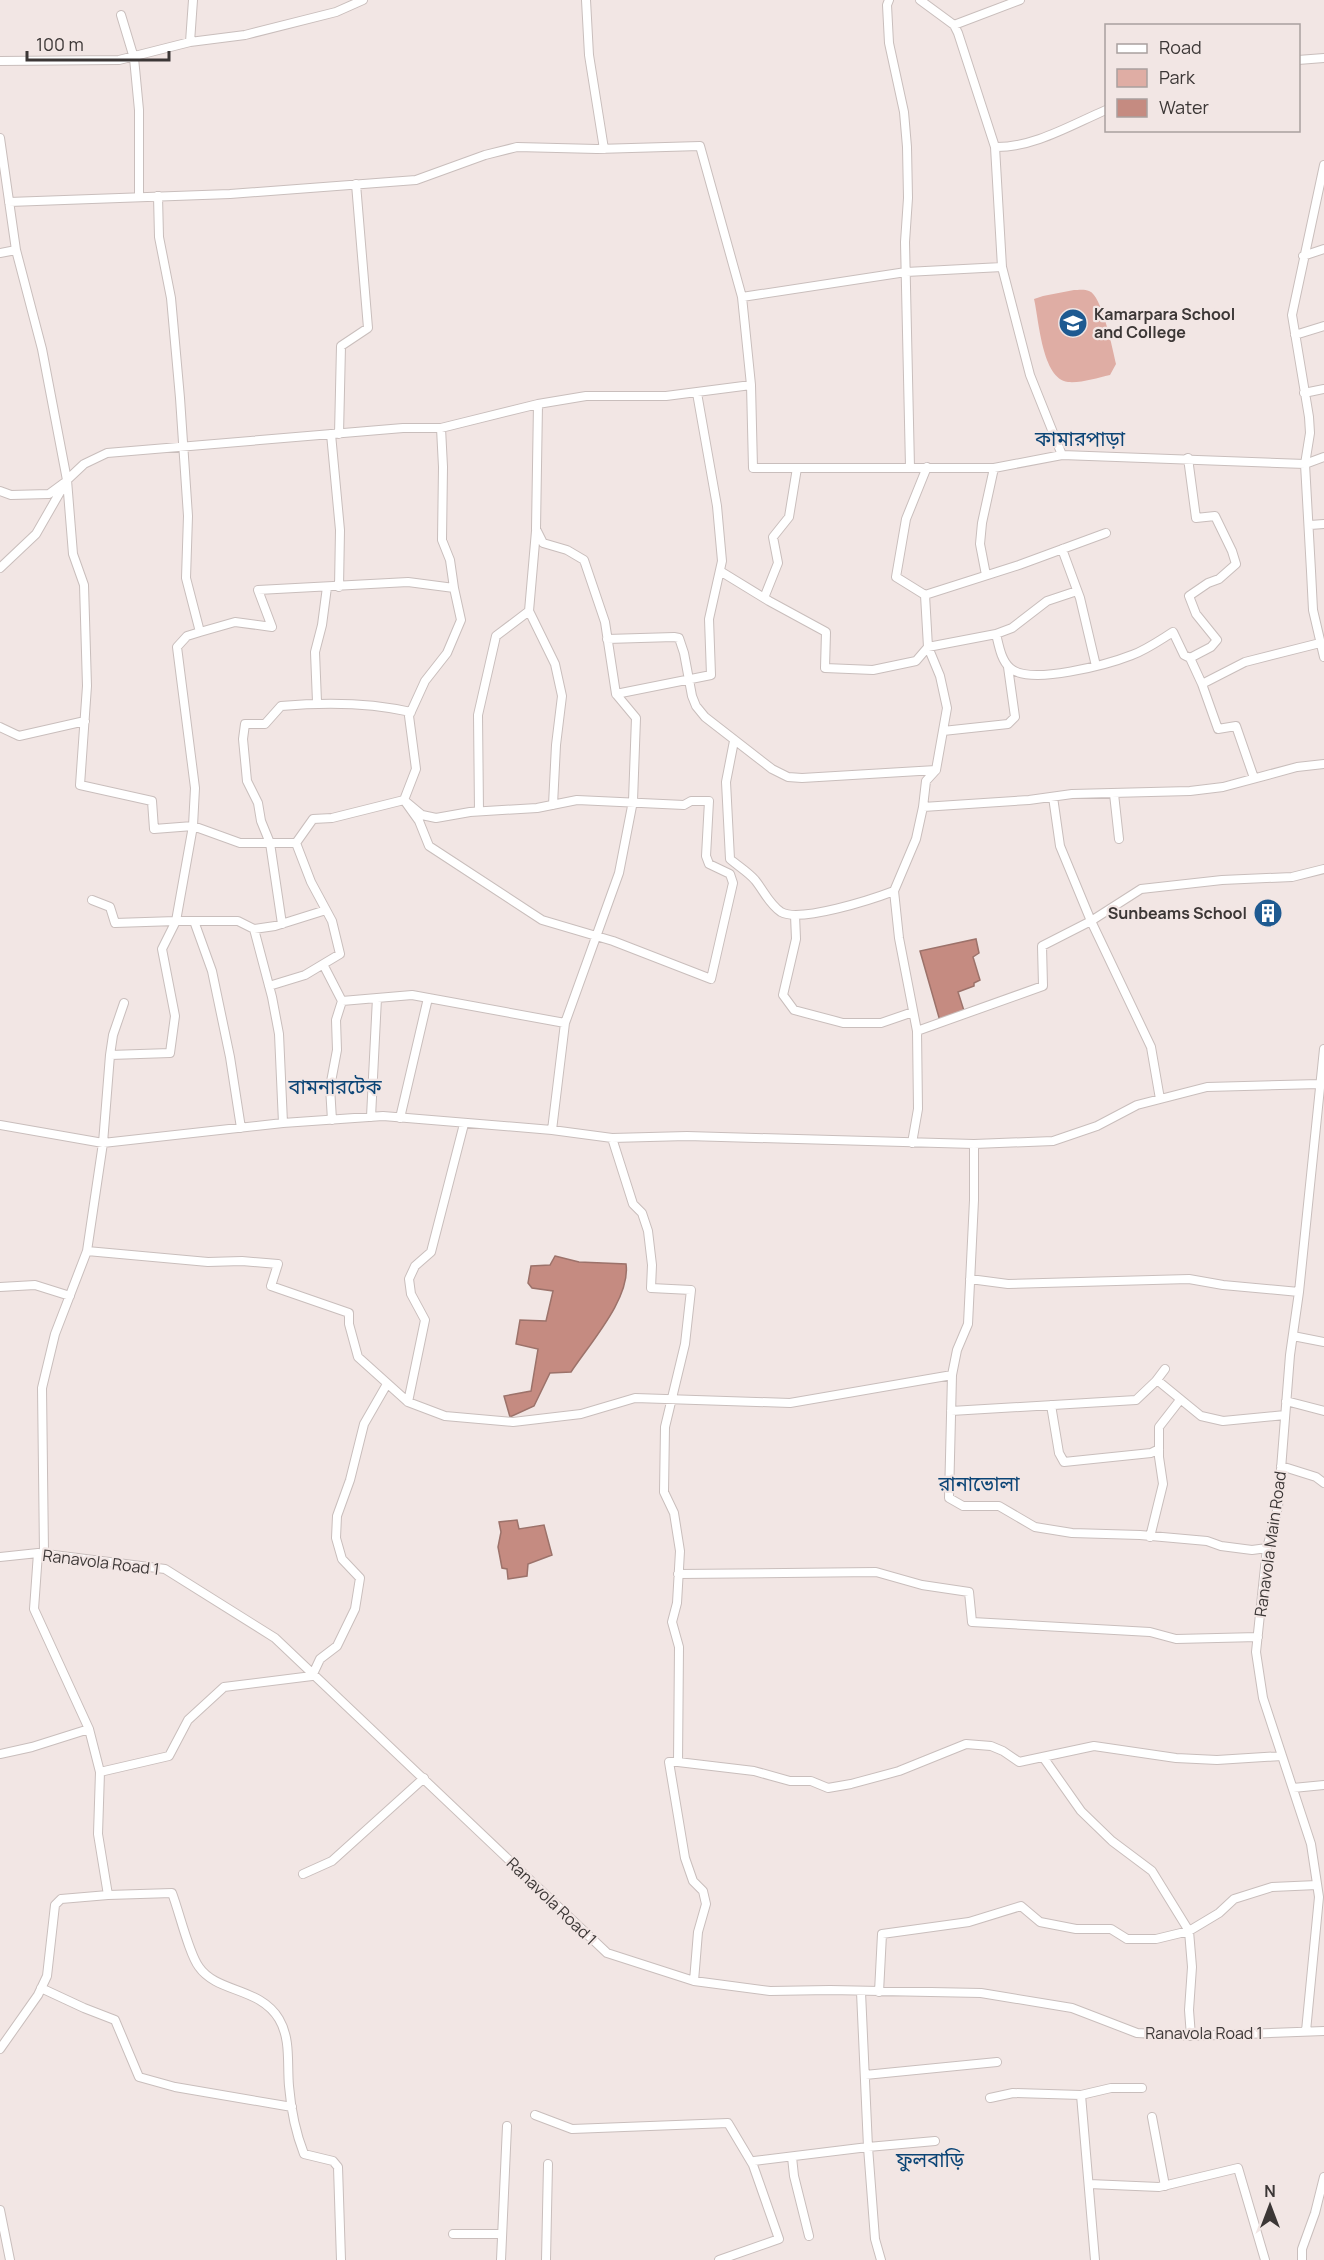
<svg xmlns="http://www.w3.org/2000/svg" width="1324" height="2260" font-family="Manrope,'Noto Sans Bengali',sans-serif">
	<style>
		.green { fill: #dfada4 }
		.water { fill: #c58b81; stroke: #9c726a; stroke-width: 1.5 }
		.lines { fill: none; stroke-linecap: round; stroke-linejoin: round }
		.street-casing { stroke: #c9bebc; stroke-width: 10 }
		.street { stroke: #fff; stroke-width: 8 }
		.labels { text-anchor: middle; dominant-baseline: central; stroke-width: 4.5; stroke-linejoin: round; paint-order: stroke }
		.poi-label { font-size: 16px; font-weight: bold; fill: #3c3736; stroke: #f2e6e4; text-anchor: start }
		.street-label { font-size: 16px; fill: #3c3736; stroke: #f2e6e4 }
		.quarter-label { font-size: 20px; fill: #0c4576; stroke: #f2e6e4 }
	</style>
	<rect width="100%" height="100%" fill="#f2e6e4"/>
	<path class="green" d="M1074,290C1078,290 1085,289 1089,291C1102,295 1113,351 1116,364L1110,375C1097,378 1082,383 1068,382C1042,379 1039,320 1034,299L1043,296Z"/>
	<path class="water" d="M976,939L979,953L973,957L980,980L974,983V986L958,992L965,1014L940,1021L920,951Z
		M555,1256L579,1262L626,1264C631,1298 590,1343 571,1372L550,1373L534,1406L510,1417L504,1396L531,1391L538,1349L516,1344L520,1320L546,1321L553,1291L532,1288L528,1283L531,1266L550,1265Z
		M517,1520L519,1529L544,1525L552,1555L528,1564L527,1576L508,1579L507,1569L502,1568L498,1547L501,1532L499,1522Z"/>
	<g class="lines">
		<g class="street-casing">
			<path id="street" d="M586,0L589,55L604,149
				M889,0L887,5L889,43L904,112L907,147L908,198L905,242L910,467
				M920,0L954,25L1020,0
				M121,15L134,58L139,110V196
				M954,25L958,33L995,147L1002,267L1030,375L1062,455
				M190,42L193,0
				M1298,60L1324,58
				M0,61L119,60L190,42L245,35L336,12L363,0
				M0,138L16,250L42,349L67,480L73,554L84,585L87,686L80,785L152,801L154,829L193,826L240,843H296L313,819L332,818L404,800L419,821L429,846L542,920L613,941L711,979L733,883L730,874L709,864L706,856L709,801H691L684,805L577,800L537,808L470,812L436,818L422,815L404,800L416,769L409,716L425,681L447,653L461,620L454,588L408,582L258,590L272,627L235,622L200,632
				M995,147C1033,148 1071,125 1106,110
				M1324,165L1292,315L1309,417L1310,433L1305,464L1311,571L1313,610L1324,657
				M158,196L159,237L171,298L180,398L188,516L186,578L200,632L187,636L177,647L195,788L193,826L176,921H238L254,929L272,997L279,1034L283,1123
				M9,202L230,194L416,180L485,155L517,147L597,149L700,146L742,297
				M0,253L16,250
				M1303,256L1324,249
				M1295,335L1324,326
				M751,385L742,297L906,272L1002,267
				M1304,393L1324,389
				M538,404L536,529L543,543L567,550L584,560L605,622L616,694L636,718L633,801L619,873L565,1023L552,1130
				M441,428L443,467L442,540L450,560L454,588
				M331,434L340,530L339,587
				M339,434L341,346L368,328L356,184
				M1188,458L1196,518L1215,516L1232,551L1236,564L1219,579L1208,583L1189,596L1196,614L1217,640L1211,647L1190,658L1202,684
				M0,491L11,495L49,494L64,483
				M1310,525L1324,524
				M1062,549L1080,598L1096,666
				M0,568L36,534L67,480L84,464L107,453L403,428H441L538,404L586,396H666L751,385L753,468H994L1062,455L1305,464L1324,457
				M720,571L769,601L826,632L825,668L873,670L916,661L928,647L996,634C999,646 1001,660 1010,668C1030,686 1109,664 1132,655C1146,650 1160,640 1173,632L1184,655L1190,658
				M986,575L980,544L982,523L994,468
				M925,595L1019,565L1106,533
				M764,598L778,563L773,537L789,517L797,468
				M529,611L555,664L562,696L556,745L553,805
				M996,634L1012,628L1047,601L1077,591
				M607,639L674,637L679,638L684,653L692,696L696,706L705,717L772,769L788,777L802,778L936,770
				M616,694L711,675L709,619L722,561L717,506L697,393
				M317,702L315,652L322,625L327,587
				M0,727L19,736L85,721
				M943,731L1008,724L1015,717L1008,667
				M734,741L726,782L730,859C738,866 748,872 755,880C764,891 769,904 781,912C800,923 873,899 894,891
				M1254,778L1236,726L1218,729L1202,684L1245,662L1320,643
				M1114,794L1119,839
				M1053,797L1060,846L1091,921L1151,1047L1160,1099
				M923,807L1029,800L1072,794L1190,791L1223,787L1297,767L1324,764
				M479,811L478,715L496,636L529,611L536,531
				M795,915L796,939L783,995L794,1010L843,1023H881L913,1012
				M194,921L212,971L230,1057L241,1128
				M282,924L270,843L261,821L258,803L247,781L243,739L245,724H265L281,706C325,702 368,702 411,712
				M254,929L275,926L326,910
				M325,968L342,1001L412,995L565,1023
				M269,986L305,975L340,954L332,921L311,882L296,843
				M917,1031L1043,986L1042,946L1091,921L1141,889L1222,880L1292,877L1324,869
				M110,1055L113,1035L124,1003
				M371,1117L377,998
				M400,1118L428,998
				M332,1120L330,1087L337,1050L336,1020L342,1001
				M0,1125L103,1143L283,1123L383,1116L552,1130L612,1138L687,1136L974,1144L1053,1141L1097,1126L1137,1105L1207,1087L1320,1084
				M612,1138L633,1204L642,1213L648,1231L652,1265L651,1288L691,1290L685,1344L665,1427L664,1492L674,1513L680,1551L677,1603L672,1622L679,1647L678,1762H669L685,1858L693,1881L703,1891L706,1904L698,1932L694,1981
				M912,1143L918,1109L917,1031L899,938L894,891L916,839L923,807L926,781L936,770L947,708L940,676L928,647L925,595L896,577L906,519L927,467
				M974,1144V1200L968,1324L957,1350L952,1375L949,1498L963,1506H999L1035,1527L1072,1533L1140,1535L1207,1541L1221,1546L1252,1550L1267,1548
				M87,1251L208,1262L242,1261L278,1264L271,1286L349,1313V1324L358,1357L408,1402L445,1416L513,1422L581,1414L635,1398L790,1403L952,1375
				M970,1279L1008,1284L1189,1279L1223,1285L1299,1292
				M0,1287L35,1285L70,1296
				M1293,1336L1324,1342
				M1157,1380L1201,1416L1223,1421L1285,1415
				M1286,1401L1324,1411
				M408,1402L425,1320L411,1294L409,1279L415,1266L431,1252L464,1124
				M1051,1405L1059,1453L1064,1462L1151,1453L1159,1449
				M951,1411L1136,1400L1156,1381L1165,1369
				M1281,1466L1316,1477L1324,1483
				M1150,1537L1163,1484L1159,1457V1427L1180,1400
				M38,1553L34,1609L89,1729L100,1772L98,1834L108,1895L172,1893C179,1911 189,1954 199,1967C217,1993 260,1987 279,2019C291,2039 287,2064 289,2086C291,2110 295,2131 304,2154L333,2161L338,2167L341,2260
				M44,1553L42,1388L55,1334L87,1251L103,1143L110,1055L170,1053L175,1016L162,949L176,921L115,923L110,907L92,900
				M0,1557L38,1553L165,1569L275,1638L607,1953L694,1981L770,1991L830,1990L981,1993L1072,2008L1137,2033L1191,2036L1324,2031
				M678,1574L876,1572L922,1585L969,1592L972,1622L1150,1632L1176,1639L1258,1637
				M0,1754L32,1747L89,1729
				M1043,1757L1081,1811L1112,1841L1152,1871L1189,1931L1192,1967L1189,2010L1191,2036
				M678,1762L754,1771L790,1781H811L828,1788L851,1784L899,1771L966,1744L991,1746L1003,1751L1019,1762L1094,1746L1176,1758L1217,1760L1282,1756
				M100,1772L169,1756L188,1720L224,1687L312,1676L320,1659L337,1646L355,1609L360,1578L342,1559L336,1538L337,1516L350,1480L364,1424L387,1384
				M1293,1788L1324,1785
				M303,1874L332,1861L424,1778
				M41,1988L84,2008L115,2020L139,2077L175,2087L292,2107
				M861,1992L868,2147L875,2239L881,2260
				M879,1992L882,1934L969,1922L1021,1906L1040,1922L1076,1929H1111L1127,1939H1156L1189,1931L1219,1913L1234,1899L1272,1887L1317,1885
				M1306,2031L1319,1897L1311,1844L1263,1698L1256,1652L1267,1548L1278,1507L1290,1355L1299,1292L1324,1049
				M0,2049L38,1995L47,1976L55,1905L61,1899L108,1895
				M865,2075L997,2062
				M1081,2095L1111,2088H1142
				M990,2098L1013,2093L1081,2095L1095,2260
				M535,2115L572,2129L728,2123L753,2165
				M1152,2117L1165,2186
				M792,2157L794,2176L809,2236
				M1089,2184L1159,2187L1238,2168L1265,2260
				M0,2210L10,2260
				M453,2234H502
				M501,2260L507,2126
				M546,2260L548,2164
				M719,2260L779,2239L753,2165L754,2161L868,2147L935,2141
				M1302,2260V2249L1315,2213L1324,2177"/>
		</g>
		<use href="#street" class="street"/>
	</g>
	<defs>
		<g id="school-disc" transform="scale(1.5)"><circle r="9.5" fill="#1e5a91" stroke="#f2e6e4"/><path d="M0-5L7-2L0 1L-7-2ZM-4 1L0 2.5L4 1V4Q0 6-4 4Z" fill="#fff"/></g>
		<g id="building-disc" transform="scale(1.5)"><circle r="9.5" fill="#1e5a91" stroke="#f2e6e4"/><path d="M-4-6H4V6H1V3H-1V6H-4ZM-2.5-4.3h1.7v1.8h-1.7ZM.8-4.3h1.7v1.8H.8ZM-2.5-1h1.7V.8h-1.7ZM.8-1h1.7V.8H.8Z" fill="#fff"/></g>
	</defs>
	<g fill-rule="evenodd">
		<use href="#school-disc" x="1073" y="323"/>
		<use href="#building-disc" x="1268" y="913"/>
	</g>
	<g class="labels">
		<g class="poi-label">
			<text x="1094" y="314">Kamarpara School<tspan x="1094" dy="18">and College</tspan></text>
			<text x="1247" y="913" text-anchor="end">Sunbeams School</text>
		</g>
		<g class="street-label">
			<text transform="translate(1270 1544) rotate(-82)">Ranavola Main Road</text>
			<text transform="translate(101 1562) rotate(7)">Ranavola Road 1</text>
			<text transform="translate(552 1901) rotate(44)">Ranavola Road 1</text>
			<text x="1204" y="2033">Ranavola Road 1</text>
		</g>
		<g class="quarter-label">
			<text x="1080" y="438">কামারপাড়া</text>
			<text x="335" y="1086">বামনারটেক</text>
			<text x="979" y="1483">রানাভোলা</text>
			<text x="930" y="2159">ফুলবাড়ি</text>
		</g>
	</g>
	<rect x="1105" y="24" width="195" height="108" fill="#f2e6e4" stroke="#a9a09e" stroke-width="1.5"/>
	<rect x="1117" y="44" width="30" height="9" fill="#ffffff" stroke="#a9a09e" stroke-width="1.5"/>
	<text x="1159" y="54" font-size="18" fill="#3c3736">Road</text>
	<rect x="1117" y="69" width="30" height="18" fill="#dfada4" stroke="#a9a09e" stroke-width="1.5"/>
	<text x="1159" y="84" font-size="18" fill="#3c3736">Park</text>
	<rect x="1117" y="99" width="30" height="18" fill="#c58b81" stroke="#a9a09e" stroke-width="1.5"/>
	<text x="1159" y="114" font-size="18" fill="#3c3736">Water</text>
	<g transform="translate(1270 2206)" stroke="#f2e6e4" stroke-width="4.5" paint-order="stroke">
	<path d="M0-4.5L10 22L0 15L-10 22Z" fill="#3c3736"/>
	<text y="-9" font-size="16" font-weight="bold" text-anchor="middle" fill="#3c3736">N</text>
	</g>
	<path d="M27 51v9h142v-9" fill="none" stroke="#3c3736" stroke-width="3"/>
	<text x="36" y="51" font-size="18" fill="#3c3736" stroke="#f2e6e4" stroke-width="4.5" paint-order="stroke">100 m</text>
</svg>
